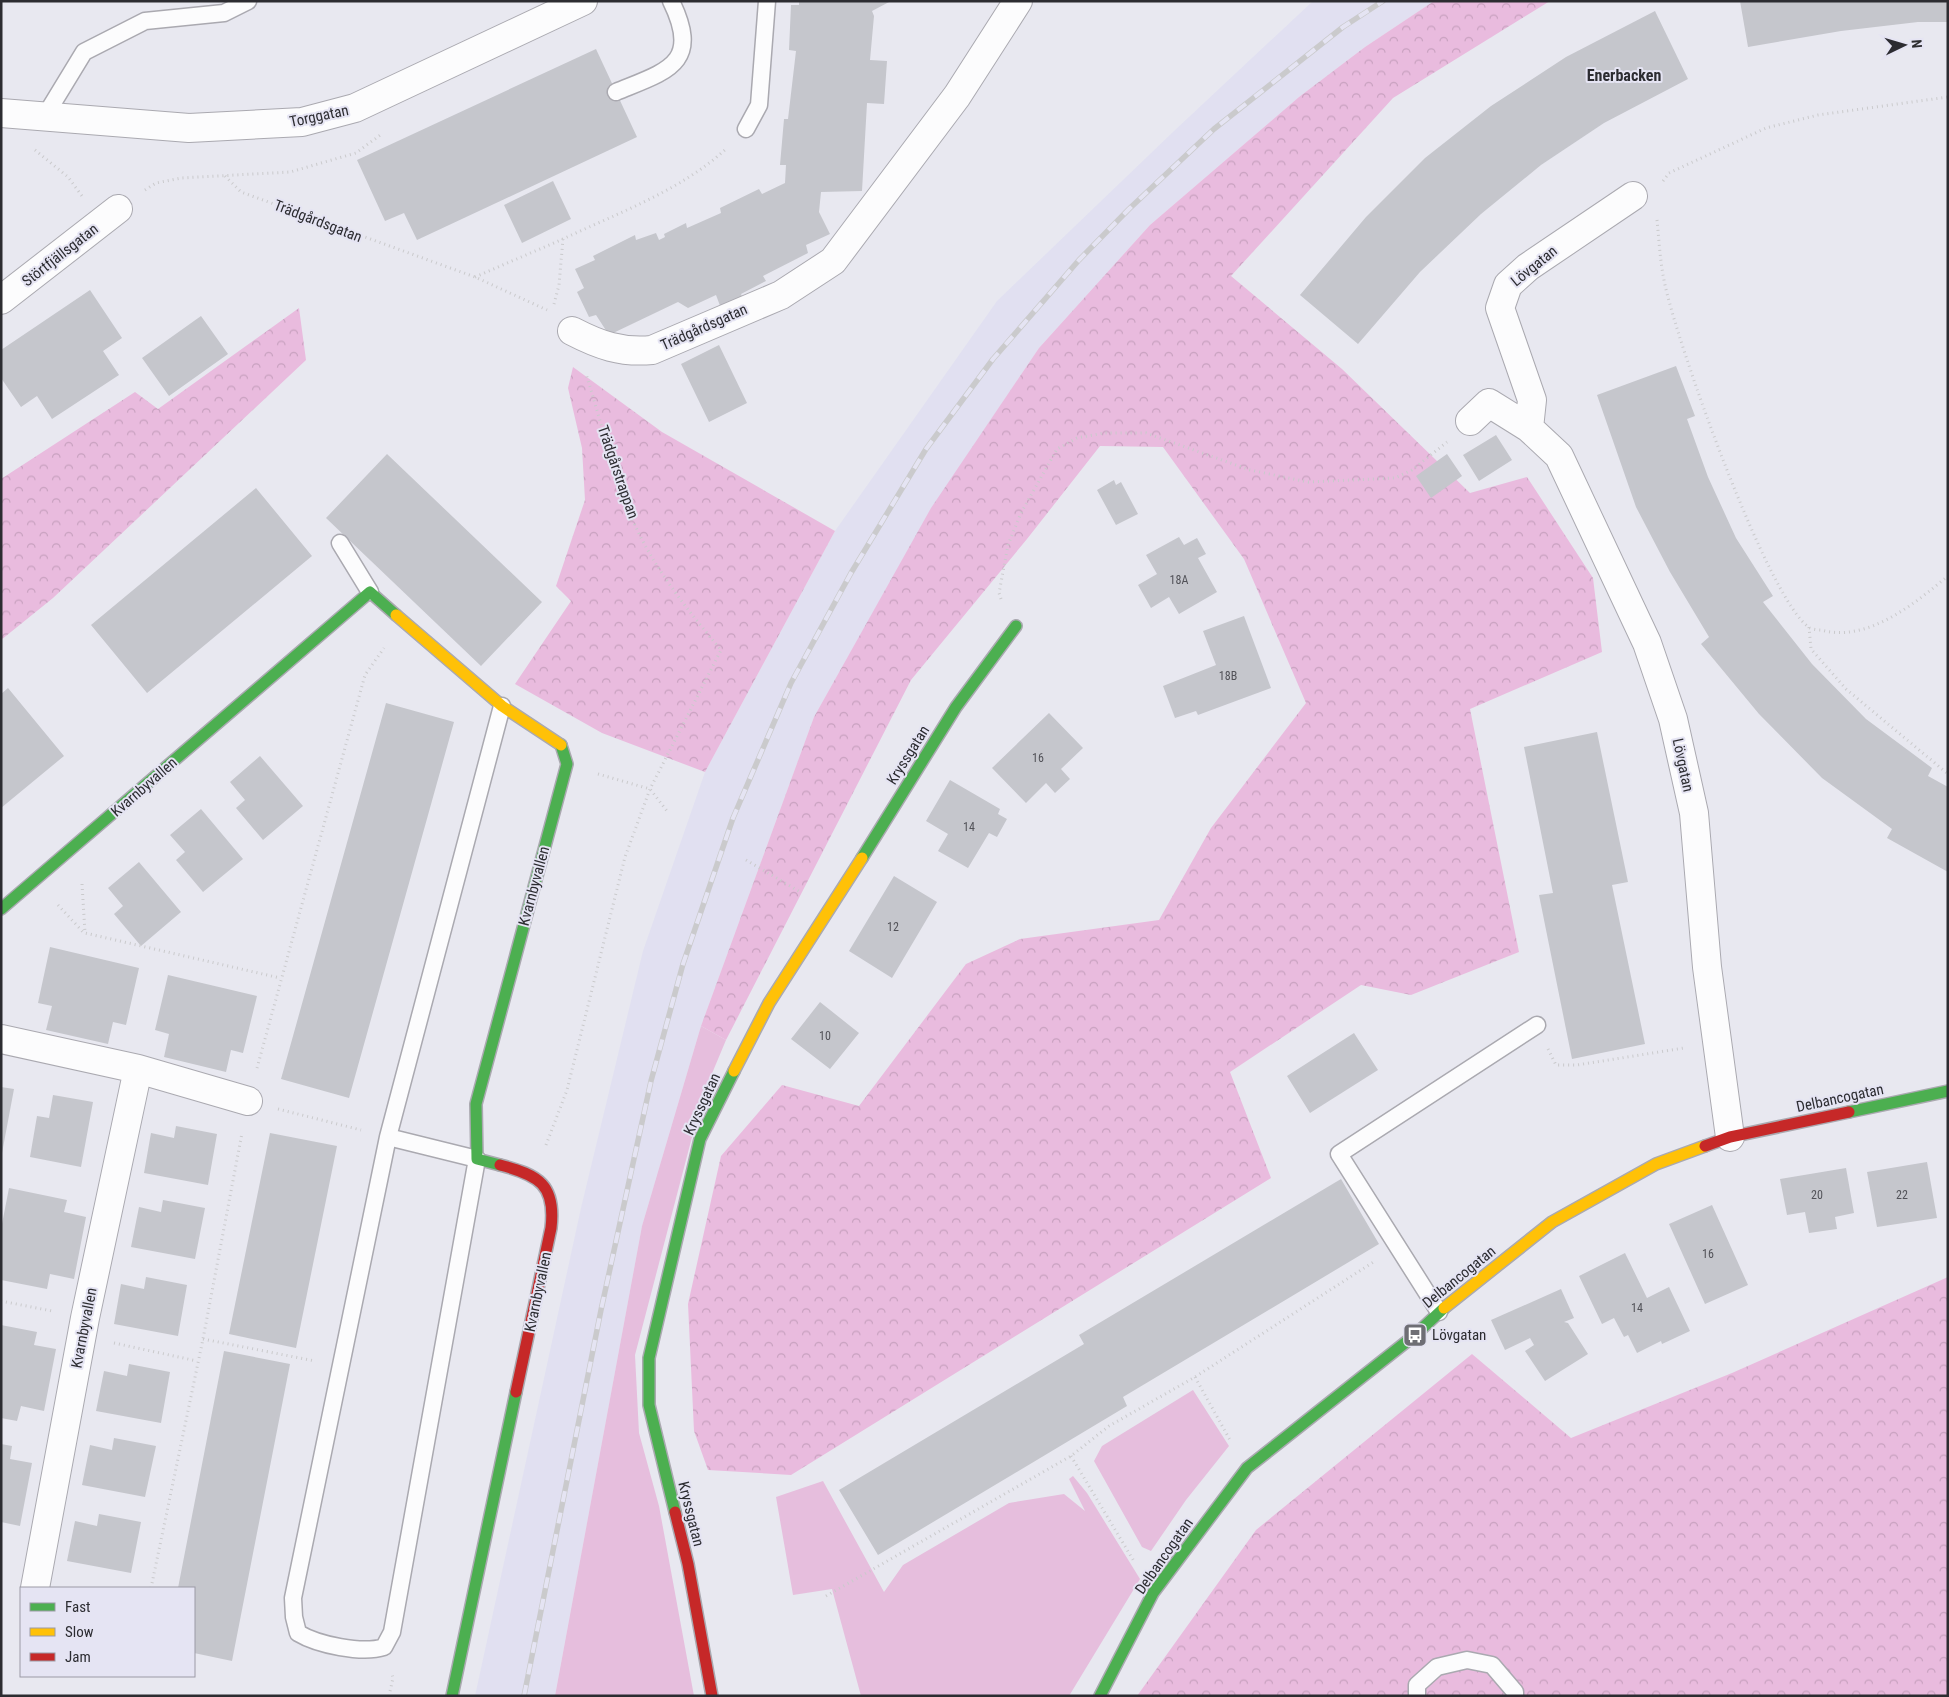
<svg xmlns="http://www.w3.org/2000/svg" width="1949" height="1697" font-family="'Roboto Condensed',sans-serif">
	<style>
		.built { fill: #e1e0f1 }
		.grass { fill: #e6bedd }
		.forest { fill: url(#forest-crowns) }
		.building { fill: #c5c6cc }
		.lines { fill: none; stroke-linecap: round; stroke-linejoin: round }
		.lane-casing { stroke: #aaa9b0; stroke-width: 19 }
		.street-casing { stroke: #aaa9b0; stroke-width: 30 }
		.fast-casing { stroke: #aaa9b0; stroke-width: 14 }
		.slow-casing { stroke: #aaa9b0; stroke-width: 14 }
		.jam-casing { stroke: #aaa9b0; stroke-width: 14 }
		.path { stroke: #cacacc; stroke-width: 3; stroke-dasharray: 1 4; stroke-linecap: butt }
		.lane { stroke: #fcfcfd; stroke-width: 16 }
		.street { stroke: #fcfcfd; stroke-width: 28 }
		.fast { stroke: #4caf50; stroke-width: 11 }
		.slow { stroke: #ffc107; stroke-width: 11 }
		.jam { stroke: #c62828; stroke-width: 11 }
		.rail-casing { stroke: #cacacc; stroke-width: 5.5 }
		.rail { stroke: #e5e4f3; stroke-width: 4; stroke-dasharray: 11; stroke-linecap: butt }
		.labels { text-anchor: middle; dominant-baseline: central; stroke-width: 4; stroke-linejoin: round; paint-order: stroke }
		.number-label { font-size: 12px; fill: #525258 }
		.street-label { font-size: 15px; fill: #2c2c31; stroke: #e5e4f3 }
		.poi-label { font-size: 15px; fill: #2c2c31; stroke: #e5e4f3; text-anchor: start }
		.neighbourhood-label { font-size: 16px; font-weight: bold; fill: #2c2c31; stroke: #e5e4f3 }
	</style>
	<defs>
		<pattern id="forest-crowns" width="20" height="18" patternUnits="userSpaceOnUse" patternTransform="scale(1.25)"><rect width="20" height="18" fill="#e9bbde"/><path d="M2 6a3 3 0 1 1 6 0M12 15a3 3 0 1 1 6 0" fill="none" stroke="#c8a1bf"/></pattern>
	</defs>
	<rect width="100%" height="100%" fill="#e8e8f0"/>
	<path class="built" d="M1313,1H1434L1365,47L1299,97L1150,225L1039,348L931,509L814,717L701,1026L642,1226L555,1696H475L581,1208L643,951L705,772L835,531L997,301L1174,131Z"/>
	<path class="grass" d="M701,1026L726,1040L703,1095L635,1355L639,1433L659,1506L694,1696H555L642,1226Z
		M1193,1390L1229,1446L1186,1500L1151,1551L1142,1547L1094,1461L1102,1446Z
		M1073,1476L1087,1493L1140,1579L1069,1696H861L832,1589L793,1595L776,1497L823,1481L884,1592L903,1565L1009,1503L1064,1494L1085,1511L1069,1479Z"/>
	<path class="forest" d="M1434,1H1550L1393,98L1231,276L1342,369L1470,493L1527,477L1593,578L1602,652L1470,709L1519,952L1411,995L1361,985L1230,1072L1271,1178L791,1475L708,1470L694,1431L688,1304L721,1156L782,1085L859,1106L966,964L1020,939L1159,920L1211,828L1306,703L1244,559L1163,447L1100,446L1027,539L911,680L726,1040L701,1026L814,717L931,508L1039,348L1150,225L1299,97L1365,47Z
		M299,308L306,360L53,598L1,640V479L135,392L158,409Z
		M573,367L662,432L835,531L705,772L602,733L515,684L571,601L556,586L585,500L582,448L568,388Z
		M1948,1277V1696H1137L1256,1530L1472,1354L1571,1438L1732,1373Z"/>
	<path class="building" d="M799,1H891L872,11L874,16L870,60L887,61L884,104L867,103L862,191L821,192L819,212L830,234L806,245L808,253L763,276L766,281L741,294L744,301L722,311L716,295L688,308L678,302L609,335L596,315L589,317L577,292L584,288L575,269L595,260L593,256L635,235L636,240L656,233L659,240L665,237L664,234L686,223L687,228L721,213L720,208L759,189L762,194L785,183L786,165H780L784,119H788L796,51L789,50L791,5H799Z
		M1740,1H1948V22H1918L1841,31L1748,47Z
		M1655,11L1688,79L1604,123L1541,165L1481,214L1420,272L1358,344L1300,295L1366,217L1425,158L1491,106L1566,57Z
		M596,49L637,137L417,240L404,213L385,221L357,160Z
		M553,181L571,219L522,243L504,205Z
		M90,290L122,338L103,351L119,375L52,419L37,396L21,407L1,378V350Z
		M201,316L228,354L169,396L142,358Z
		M719,345L747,403L709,422L681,364Z
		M1676,366L1695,416L1687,419L1708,477L1736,538L1773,596L1763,602L1812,664L1866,719L1932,768L1928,776L1948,787V872L1887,838L1892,829L1822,778L1759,714L1701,644L1709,637L1670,572L1636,507L1597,395Z
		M1496,435L1512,460L1479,481L1463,455Z
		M387,454L542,602L481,666L326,518Z
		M1447,454L1462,476L1431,498L1416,476Z
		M1114,480L1116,485L1121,482L1138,514L1116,525L1097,490Z
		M256,488L312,556L147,693L91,625Z
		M1179,537L1184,545L1197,538L1206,554L1198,558L1217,592L1179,614L1169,597L1151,608L1138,585L1157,574L1146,555Z
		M1244,616L1271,688L1198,715L1196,711L1175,718L1163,686L1216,665L1203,631Z
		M8,688L64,756L1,808V694Z
		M386,703L454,722L349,1098L281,1079Z
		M1049,713L1083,748L1061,769L1070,779L1055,793L1046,783L1026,803L992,768Z
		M1597,732L1628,882L1612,885L1645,1044L1572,1059L1539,895L1553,893L1524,747Z
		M260,756L303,806L263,840L236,808L245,800L230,782Z
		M950,780L1000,809L998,814L1007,819L997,837L989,833L968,868L938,851L948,834L926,821Z
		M201,809L243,859L203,892L176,860L185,852L170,835Z
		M139,862L181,912L141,946L114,914L123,906L108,888Z
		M894,876L937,902L892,978L849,951Z
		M50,947L139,968L126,1025L113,1022L108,1044L46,1030L52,1006L38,1003Z
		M168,975L257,996L243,1053L231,1050L226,1072L164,1057L169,1034L155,1030Z
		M820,1002L859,1033L830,1069L791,1039Z
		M1354,1033L1378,1070L1310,1113L1287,1076Z
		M1,1087L14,1089L2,1153L1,1152Z
		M53,1095L93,1102L81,1167L30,1157L37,1116L49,1118Z
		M176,1126L217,1134L208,1185L144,1173L151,1133L174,1138Z
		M270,1133L337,1146L296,1348L229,1334Z
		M1927,1162L1937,1218L1877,1227L1867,1172Z
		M1846,1168L1854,1213L1835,1217L1837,1229L1809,1233L1805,1212L1787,1215L1780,1179Z
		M1341,1179L1379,1244L1123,1397L1127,1406L878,1555L839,1490L1084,1344L1079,1335Z
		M9,1188L67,1200L64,1212L86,1217L74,1279L50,1274L47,1289L1,1280V1229Z
		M163,1200L205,1208L195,1259L131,1247L139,1207L161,1212Z
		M1712,1205L1748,1285L1705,1304L1669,1224Z
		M1625,1253L1647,1298L1669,1287L1690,1331L1662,1344L1661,1341L1637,1353L1628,1335L1624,1337L1614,1318L1602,1324L1579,1276Z
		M146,1277L187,1285L178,1336L114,1324L121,1284L144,1289Z
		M1561,1289L1574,1318L1564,1322L1568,1323L1588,1354L1545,1381L1525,1351L1534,1345L1530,1338L1505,1350L1491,1320Z
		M1,1325L37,1332L34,1345L56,1349L44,1411L21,1406L17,1421L1,1418Z
		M224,1351L290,1364L232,1661L194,1653V1588H178Z
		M129,1364L170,1372L161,1423L96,1411L104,1371L127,1376Z
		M114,1438L156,1446L145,1497L82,1485L90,1445L112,1450Z
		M1,1444L12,1446L10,1459L32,1463L20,1526L1,1522Z
		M99,1514L141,1522L131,1573L67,1561L75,1521L97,1526Z"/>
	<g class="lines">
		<g class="lane-casing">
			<path id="lane" d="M616,92C667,71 702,64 671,1
				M45,116L84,52L145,21L224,13L248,1
				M746,129L759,105L767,1
				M340,543L370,592
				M388,1137L293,1598L294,1617L298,1633C318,1645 362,1654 384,1647L392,1632L477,1159L388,1137L502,706
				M1439,1312L1339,1154L1537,1025
				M1417,1696V1685L1437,1667L1467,1660L1492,1665L1515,1692V1696"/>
		</g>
		<g class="street-casing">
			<path id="street" d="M1,113L189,128L302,122L355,108L583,1
				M1,300L118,209
				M572,331C599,345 621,353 652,350L781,295L833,261L957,96L1018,1
				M1470,421L1489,403L1529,428L1559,456L1647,643L1673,719L1694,813L1707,967L1730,1137
				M1529,428L1532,400L1500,308L1508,285L1528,267L1633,196
				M1,1039L138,1069L248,1101
				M35,1588L85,1318L138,1069"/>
		</g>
		<g class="fast-casing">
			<path id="fast" d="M862,858L956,707L1016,626
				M1,909L370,592L396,615
				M1849,1112L1948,1091
				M500,1165L477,1159L476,1104L567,764L561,745
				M675,1512L649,1405V1358L700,1139L734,1071
				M452,1696L516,1392
				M1100,1696L1153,1593L1247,1468L1415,1335L1444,1308"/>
		</g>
		<g class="slow-casing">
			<path id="slow" d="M396,615L502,706L561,745
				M734,1071L769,1003L862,858
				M1444,1308L1552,1222L1656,1164L1705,1146"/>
		</g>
		<g class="jam-casing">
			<path id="jam" d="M1705,1146L1730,1137L1849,1112
				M500,1165C539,1175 556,1185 551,1228L516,1392
				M675,1512L688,1564L712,1696"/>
		</g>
		<path class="path" d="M35,150L68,177L82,196
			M225,176L241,192L475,277L547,310
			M1663,181L1669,173L1766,128L1818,115L1948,97
			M145,190L156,183L181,178L290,172L356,153L383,133
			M1657,220C1659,240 1660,260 1664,280C1674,335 1768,602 1810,628C1812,629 1817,630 1821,630C1867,643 1914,604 1948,576
			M475,277L563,239
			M554,304L559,285L563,239C618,213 682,190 727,148
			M1001,599L999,593L1008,545L1021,513L1057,449L1077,438L1104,433H1146L1250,470L1308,482L1395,478L1412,470L1447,442
			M1809,627L1811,649L1846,689L1948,774
			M598,774L650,789L667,811
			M746,860L802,893
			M82,884L85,933L280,978
			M58,905L84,933
			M1548,1049L1556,1065H1577L1684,1048
			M257,1068L365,675L384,648
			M278,1109L361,1130
			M546,1145L567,1090L625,857L650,789L721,650C685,607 647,560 627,506C611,464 600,418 586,374
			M1,1301L52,1311
			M203,1339L315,1361
			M114,1343L197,1361
			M1195,1377L1230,1440
			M1071,1456L1135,1563
			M151,1588L203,1339L242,1133
			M826,1596L1071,1456L1109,1426L1195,1377L1375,1261
			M389,1696L393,1678L392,1674"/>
		<use href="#lane" class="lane"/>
		<use href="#street" class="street"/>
		<use href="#fast" class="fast"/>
		<use href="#slow" class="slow"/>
		<use href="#jam" class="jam"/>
		<g class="rail-casing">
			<path id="rail" d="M524,1696L601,1310L651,1081L683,964L733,818L791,683L851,573L926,449L993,359L1079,260L1129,209L1214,129L1343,27L1383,1"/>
		</g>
		<use href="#rail" class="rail"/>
	</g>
	<defs>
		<g id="bus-square" transform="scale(1.25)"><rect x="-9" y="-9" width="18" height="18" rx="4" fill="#6e6e74" stroke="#e5e4f3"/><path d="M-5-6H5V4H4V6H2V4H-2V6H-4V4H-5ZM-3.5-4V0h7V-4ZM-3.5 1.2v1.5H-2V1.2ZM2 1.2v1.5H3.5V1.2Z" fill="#fff"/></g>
	</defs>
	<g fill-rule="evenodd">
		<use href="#bus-square" x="1415" y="1335"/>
	</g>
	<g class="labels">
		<g class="number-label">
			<text x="1179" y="580">18A</text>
			<text x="1228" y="676">18B</text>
			<text x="1038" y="758">16</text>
			<text x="969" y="827">14</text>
			<text x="893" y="927">12</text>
			<text x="825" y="1036">10</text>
			<text x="1817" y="1195">20</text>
			<text x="1902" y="1195">22</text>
			<text x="1708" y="1254">16</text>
			<text x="1637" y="1308">14</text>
		</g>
		<g class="street-label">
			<text transform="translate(319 116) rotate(-12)">Torggatan</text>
			<text transform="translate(318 221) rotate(21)">Trädgårdsgatan</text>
			<text transform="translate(60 255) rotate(-38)">Störtfjällsgatan</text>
			<text transform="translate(1534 266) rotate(-39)">Lövgatan</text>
			<text transform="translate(704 327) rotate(-24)">Trädgårdsgatan</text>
			<text transform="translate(618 472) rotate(71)">Trädgårstrappan</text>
			<text transform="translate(908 755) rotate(-58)">Kryssgatan</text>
			<text transform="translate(1683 765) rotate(78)">Lövgatan</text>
			<text transform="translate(144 787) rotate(-41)">Kvarnbyvallen</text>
			<text transform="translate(534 886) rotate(-75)">Kvarnbyvallen</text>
			<text transform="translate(1840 1098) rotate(-12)">Delbancogatan</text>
			<text transform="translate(702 1104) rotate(-65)">Kryssgatan</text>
			<text transform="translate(1459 1277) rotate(-39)">Delbancogatan</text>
			<text transform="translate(538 1292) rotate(-78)">Kvarnbyvallen</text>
			<text transform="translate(84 1328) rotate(-79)">Kvarnbyvallen</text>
			<text transform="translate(691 1514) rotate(76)">Kryssgatan</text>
			<text transform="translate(1164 1556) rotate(-55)">Delbancogatan</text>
		</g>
		<g class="poi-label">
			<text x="1432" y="1335">Lövgatan</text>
		</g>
		<g class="neighbourhood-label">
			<text x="1624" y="75">Enerbacken</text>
		</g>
	</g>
	<rect width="1949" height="1697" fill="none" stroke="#2c2c31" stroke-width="5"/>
	<rect x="20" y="1587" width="175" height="90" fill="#e5e4f3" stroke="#9b9aa5"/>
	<rect x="30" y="1603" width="25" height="8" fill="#4caf50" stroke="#9b9aa5"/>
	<text x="65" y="1612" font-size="15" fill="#2c2c31">Fast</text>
	<rect x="30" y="1628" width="25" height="8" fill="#ffc107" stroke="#9b9aa5"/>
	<text x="65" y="1637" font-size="15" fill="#2c2c31">Slow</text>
	<rect x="30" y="1653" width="25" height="8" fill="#c62828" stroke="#9b9aa5"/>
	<text x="65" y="1662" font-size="15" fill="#2c2c31">Jam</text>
	<g transform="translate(1904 45) rotate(85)" stroke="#e5e4f3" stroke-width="4" paint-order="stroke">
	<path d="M0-4L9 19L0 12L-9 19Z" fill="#2c2c31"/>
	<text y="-8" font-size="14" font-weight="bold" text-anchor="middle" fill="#2c2c31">N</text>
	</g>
</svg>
